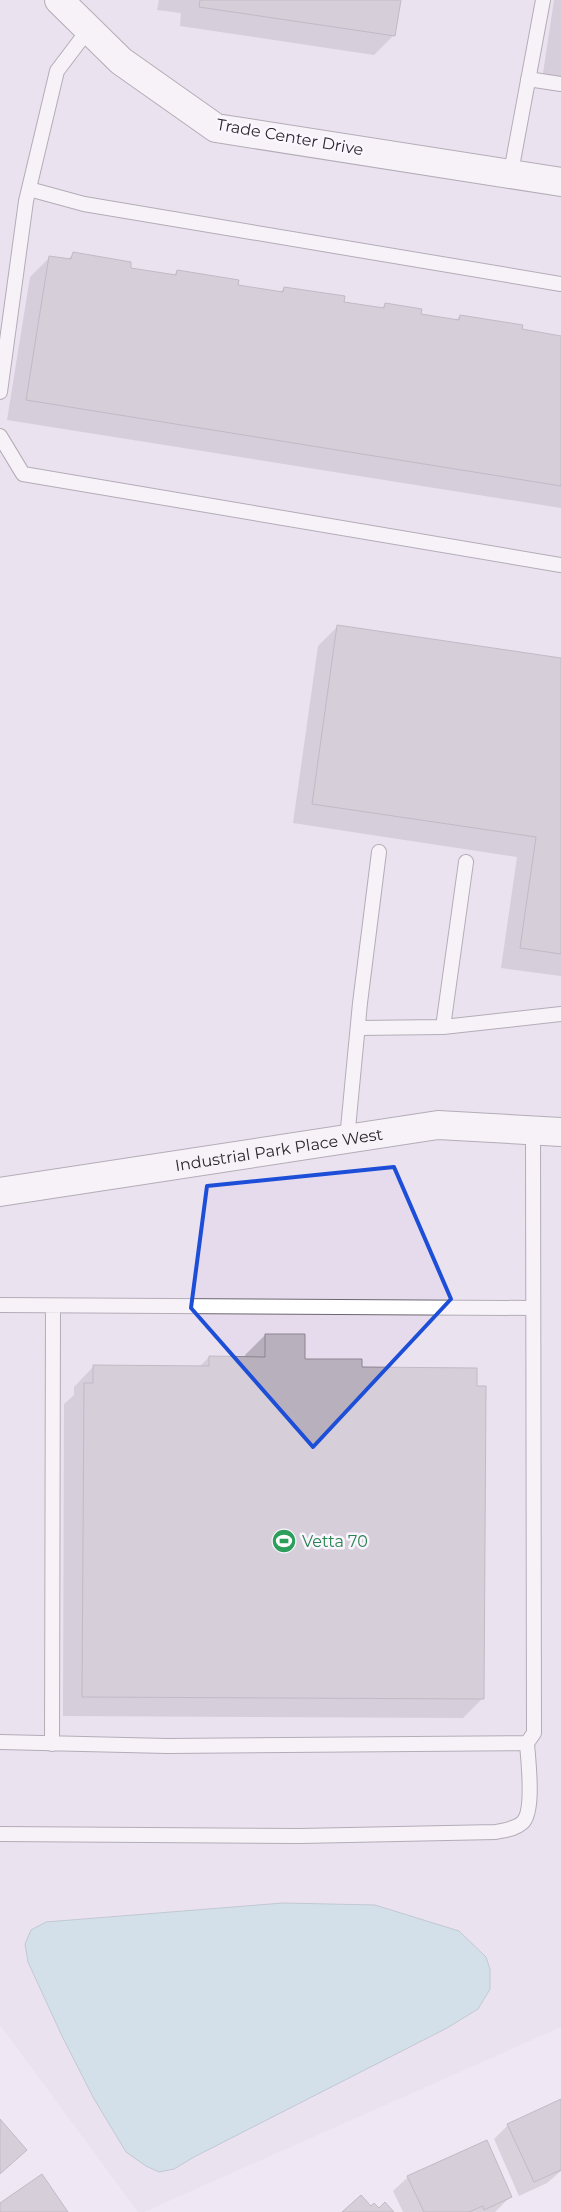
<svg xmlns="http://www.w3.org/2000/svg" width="561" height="2212" font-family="Montserrat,sans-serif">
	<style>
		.built { fill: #e6dbed }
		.water { fill: #b2d8e0; stroke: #8aa3aa }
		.shadow { fill: #0003 }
		.building { fill: #b8b1bd; stroke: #8b848f }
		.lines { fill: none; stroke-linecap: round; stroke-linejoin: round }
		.service-casing { stroke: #6c6670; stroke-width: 16 }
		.minor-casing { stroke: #6c6670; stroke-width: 30 }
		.service { stroke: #fff; stroke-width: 14 }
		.minor { stroke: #fff; stroke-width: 28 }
		.marked { fill: none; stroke: #1d4ed8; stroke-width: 4; stroke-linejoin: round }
		.labels { text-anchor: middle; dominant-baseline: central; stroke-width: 5; stroke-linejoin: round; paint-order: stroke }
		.street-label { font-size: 16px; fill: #2b282d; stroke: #fbf5ff }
		.leisure-label { font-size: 16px; fill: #27864d; stroke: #fbf5ff; text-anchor: start }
	</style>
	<rect width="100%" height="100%" fill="#efe7f3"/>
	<path class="built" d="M0,0H561V2027L144,2212H138L0,2025Z"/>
	<path class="water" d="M283,1903L375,1905L459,1931L486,1957L490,1969V1989L478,2009L447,2028L194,2157L174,2169L159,2172L146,2166L126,2152L93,2097L62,2036L28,1962L25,1944L31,1930L46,1922Z"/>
	<path class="shadow" d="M159,0H399L394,35L374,55L180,26L181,13L157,10Z
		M554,0H561V83L542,80Z
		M73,254L129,269L173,276L177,271L236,286L280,292L284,288L342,303L381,309L385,304L420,315L456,320L460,316L561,337V508L7,420L30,277L50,257L67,260Z
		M338,626L561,659V976L501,968L517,857L293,823L318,646Z
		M265,1335L303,1361L360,1369L483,1698L463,1718L63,1716L64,1404L74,1395V1387L93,1367H199L209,1357L245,1358V1355Z
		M561,2101V2171L547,2183L519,2196L494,2139L508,2125Z
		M408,2177L510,2197L495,2212H403L393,2191Z"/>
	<path class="building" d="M200,0H401L395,36L199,7Z
		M73,252L131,262V268L176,275L177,270L239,280L238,285L283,292L284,287L345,296L344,302L384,308L385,303L422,309L421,314L459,320L460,315L523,325L522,329L561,336V486L26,400L49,256L71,259Z
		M337,625L561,658V954L520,948L536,837L312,804Z
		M265,1334H305V1359H362V1367L477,1368V1386H486L484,1699L82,1697L84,1383H93V1365L209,1366V1356L265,1357Z
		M561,2099V2170L534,2182L507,2124Z
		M0,2119L27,2150L0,2174Z
		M487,2140L512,2197L484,2210L483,2206L469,2212H424L407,2176Z
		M42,2174L68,2212H0V2203Z
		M361,2195L371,2206L374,2203L379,2208L385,2202L394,2212H342Z"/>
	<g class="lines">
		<g class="service-casing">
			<path id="service" d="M528,79L561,84
				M511,172L543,0
				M29,189L84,204L561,284
				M0,392L26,201L57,71L88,30
				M0,436L23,474L561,565
				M443,1027L561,1014
				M358,1028L443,1027L466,862
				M347,1139L360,1003L379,852
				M0,1305L532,1308
				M0,1742L167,1746L527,1743L534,1733L533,1131
				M52,1744L53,1306
				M0,1834L300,1836L496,1832C505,1830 515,1829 522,1823C535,1812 528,1760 527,1743"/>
		</g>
		<g class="minor-casing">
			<g id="minor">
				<path d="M59,0L121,61L216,128L561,182"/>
				<path id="s1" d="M0,1192L438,1125L561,1132"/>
			</g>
		</g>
		<use href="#service" class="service"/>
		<use href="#minor" class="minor"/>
	</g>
	<path d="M0 0H561V2212H0ZM394,1167L451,1299L313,1447L191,1308L207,1186Z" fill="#efe7f3" fill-opacity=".55" fill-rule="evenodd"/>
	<path class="marked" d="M394,1167L451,1299L313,1447L191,1308L207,1186Z"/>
	<defs>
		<g id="stadium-disc" transform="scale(1.25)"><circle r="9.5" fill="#2e9e5b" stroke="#fbf5ff"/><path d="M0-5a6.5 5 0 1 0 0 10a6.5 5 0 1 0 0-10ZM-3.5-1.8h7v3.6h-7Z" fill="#fff"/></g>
	</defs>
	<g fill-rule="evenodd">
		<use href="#stadium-disc" x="284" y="1541"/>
	</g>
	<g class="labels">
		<g class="street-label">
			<text transform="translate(290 137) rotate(10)">Trade Center Drive</text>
			<text stroke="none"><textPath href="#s1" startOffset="282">Industrial Park Place West</textPath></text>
		</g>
		<g class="leisure-label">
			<text x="302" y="1541">Vetta 70</text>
		</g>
	</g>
</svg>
